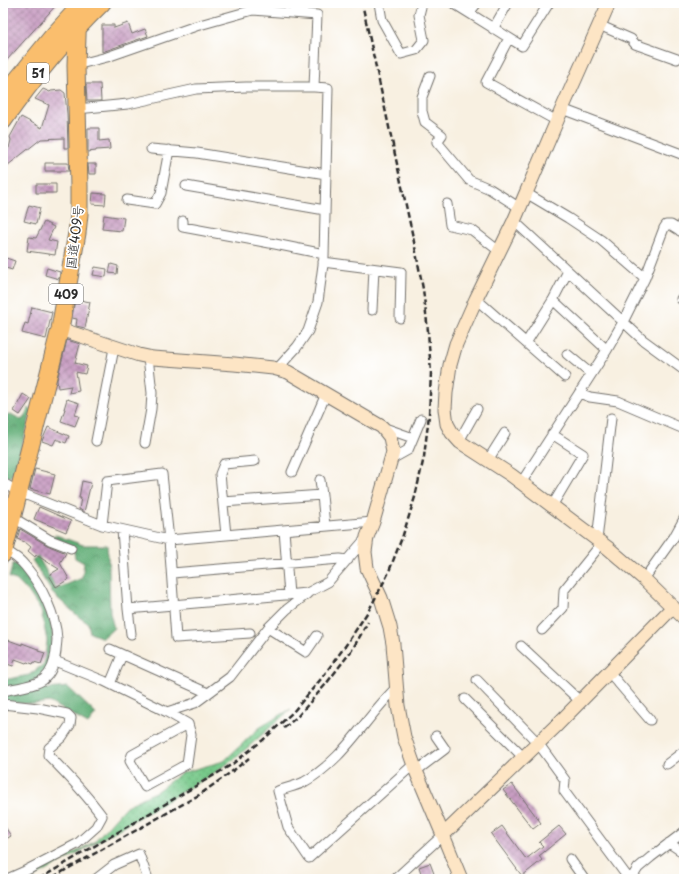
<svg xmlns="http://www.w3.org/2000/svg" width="687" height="882" font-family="'Playpen Sans','Klee One',sans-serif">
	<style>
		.grass { fill: url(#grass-dots); stroke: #517a5a }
		.forest { fill: url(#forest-crowns); stroke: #466c50 }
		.building { fill: url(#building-cross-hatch) }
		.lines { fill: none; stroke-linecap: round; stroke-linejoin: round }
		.street-casing { stroke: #73706b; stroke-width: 11 }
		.secondary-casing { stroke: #73706b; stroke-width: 15 }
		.highway-casing { stroke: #73706b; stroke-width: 19 }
		.street { stroke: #fff; stroke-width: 9 }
		.secondary { stroke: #fde5c5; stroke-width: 13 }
		.highway { stroke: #fabe6d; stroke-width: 17 }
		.rail { stroke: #2b2b2b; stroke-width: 2.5; stroke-dasharray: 6 3; stroke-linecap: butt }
		.labels { text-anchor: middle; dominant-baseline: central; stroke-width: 3.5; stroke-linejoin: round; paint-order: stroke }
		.shield { fill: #fff; stroke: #6b6b6b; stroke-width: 1 }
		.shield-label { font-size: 12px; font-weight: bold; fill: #2b2b2b }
		.street-label { font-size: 13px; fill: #2b2b2b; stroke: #fff }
	</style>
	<defs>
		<pattern id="grass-dots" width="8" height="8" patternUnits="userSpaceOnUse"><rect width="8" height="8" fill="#77c98a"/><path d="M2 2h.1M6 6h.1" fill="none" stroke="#62a371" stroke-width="1.8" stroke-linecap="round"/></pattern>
		<pattern id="forest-crowns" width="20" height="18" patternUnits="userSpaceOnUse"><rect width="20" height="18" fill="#61ad76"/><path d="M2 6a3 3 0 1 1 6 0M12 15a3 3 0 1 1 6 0" fill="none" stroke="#508d61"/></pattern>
		<pattern id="building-cross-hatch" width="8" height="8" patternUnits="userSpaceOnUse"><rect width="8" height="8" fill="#c79bc1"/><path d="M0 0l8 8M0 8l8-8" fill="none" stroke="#a27f9d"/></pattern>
	</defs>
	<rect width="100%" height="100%" fill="#fff"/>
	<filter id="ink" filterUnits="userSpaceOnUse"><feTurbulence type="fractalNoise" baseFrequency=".025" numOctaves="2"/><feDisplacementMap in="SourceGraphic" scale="8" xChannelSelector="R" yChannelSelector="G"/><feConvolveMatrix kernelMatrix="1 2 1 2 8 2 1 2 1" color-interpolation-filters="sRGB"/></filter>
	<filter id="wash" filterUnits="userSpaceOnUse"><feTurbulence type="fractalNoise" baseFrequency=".012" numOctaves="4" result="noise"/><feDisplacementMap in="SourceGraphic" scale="16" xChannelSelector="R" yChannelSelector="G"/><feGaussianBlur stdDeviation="0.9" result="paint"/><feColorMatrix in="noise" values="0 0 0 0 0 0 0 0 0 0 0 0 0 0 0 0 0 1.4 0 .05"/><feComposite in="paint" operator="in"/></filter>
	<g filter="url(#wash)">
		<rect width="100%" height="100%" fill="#f8f0e1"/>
		<path class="grass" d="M291,709L237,757L219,770L59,864L31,879H22L48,867L94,842L126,806L157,791L181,773L224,761L259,728Z"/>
		<path class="forest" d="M29,408L32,411L14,473L10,477H5L3,476V431L8,422L3,418V415L11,414L22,420Z
			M56,535L83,545H107L109,570L110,613L114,628L103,638L90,633L88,623L80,618L53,594L32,560L38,556L56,589L82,578L84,563L75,558L73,547L51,536Z
			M13,563L21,568L38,593L49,616L53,630L51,666L41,676L46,689L68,687L96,714L88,724L49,702L34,704L3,702V680L29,675L44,664L47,641L41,611L30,594L16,580L9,578Z"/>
		<g id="blocks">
			<path class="building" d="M3,3H58L7,60L3,56Z
				M128,23L132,34L145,29L148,36L102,52V25H114V28Z
				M86,84H100L101,101H87Z
				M43,89L50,92L51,91L61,90L65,93L67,114L68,148H64V138L41,139L3,169V153L9,148L11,140L10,137L21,117L42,128L49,105L35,99Z
				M88,128H99V141L109,140L110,149L96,150V151L88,152Z
				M45,163H68L69,171H45Z
				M88,164H96V174H89Z
				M36,184H56V193H36Z
				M93,193L106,194L105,205L92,204Z
				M29,205L40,208L36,224L24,221Z
				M104,215L124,218L122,231L102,229Z
				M44,222L54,227L48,240L57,242L55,255L27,251L29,237L36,238Z
				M3,257L15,261L12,270L3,267Z
				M111,264L118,266L117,274L109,273Z
				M95,267L107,269L106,277L93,275Z
				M47,268L60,272L59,279L45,275Z
				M75,299L90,302L85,328L76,326L77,319L72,318Z
				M32,307L52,312L46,339L22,333L25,323L28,324Z
				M67,340L80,344L75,363L87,366L85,374L76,372L79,391L69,393L71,386L58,388L57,380Z
				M23,394L31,399L20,415L14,411Z
				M67,399L79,403L75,415L79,416L75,426L61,421L65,409H64Z
				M48,427L69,436L66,443L56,439L53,445L42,441Z
				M35,469L55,474L50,494L30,489Z
				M82,481L91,483L84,512L79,509L81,498H79Z
				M39,507L71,521L66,532L34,519Z
				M20,529L47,545L66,553L60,563L69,579L56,587L49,575L59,569L36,555L35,557L28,551L31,547L25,542L17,539Z
				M3,638L22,645V643L38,649V651L45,653L41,664L34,662L33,664L27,662L26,663L15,659L13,666L4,663L6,656L3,655Z
				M512,784L541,823L533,829L503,790Z
				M3,824L11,836L3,841Z
				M502,826L526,859L543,846L539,842L559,826L566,834L539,856L542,860L522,876L491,834Z
				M430,863L436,879H423L419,867Z"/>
		</g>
	</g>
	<g filter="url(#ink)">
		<use href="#blocks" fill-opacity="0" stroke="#73706b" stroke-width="1"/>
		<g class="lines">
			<g class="street-casing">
				<path id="street" d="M379,3L382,20L401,54L416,50L424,40L419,15L422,3
					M453,3L522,46L549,3
					M469,13L477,3
					M599,25L631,39L635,44L677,59
					M493,29L508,3
					M509,38L486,82L557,121
					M76,65L107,57L196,26L253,10L317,15L314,87
					M430,76L422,97V111L425,122L442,135L437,142L469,180L490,189L520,208
					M77,109L128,104L196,89L246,87H314L328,88L324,257L318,302L308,331L297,347L277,369
					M562,109L684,155
					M151,149L197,153L326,174
					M186,186L325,210
					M526,193L568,218L601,240L645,278
					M127,200L155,204L161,193L169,150
					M447,204L450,225L472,230L499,251
					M183,221V227L275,244L324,254
					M514,221L643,340L684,370
					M680,231L684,219
					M323,262L401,272L400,318
					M476,299L565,377
					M681,299L684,296
					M553,300L607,350
					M372,310L374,269
					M526,343L553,300L568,271
					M567,354L591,374
					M579,393L590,397L618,401L684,429
					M382,427L413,438
					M96,441L114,348
					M459,441L477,409
					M145,443L151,409L152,393L148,357
					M390,460L408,450L421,419
					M488,460L505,433
					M292,472L326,394
					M320,480L322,495
					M3,483L19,492L102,525L169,540L373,522
					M521,483L607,350L623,322L645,278L664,228L666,225H671L684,233
					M223,502L322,495L325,526
					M552,506L583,454L552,434
					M12,517L50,540L71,548
					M102,525L107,481L162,474L169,540L176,638L250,633
					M122,530L128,609
					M284,530L289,595
					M226,535L220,474L224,464L255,461
					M597,540L611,418
					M172,573L340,559L348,560
					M644,579L674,537L684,519
					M268,628L306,652L317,636
					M542,630L563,608L564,590L602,543
					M131,634L128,609L307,593L328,582L367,537
					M521,646L580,701
					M110,649L208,693
					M55,661L104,681L167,712L188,724L191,735L187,764L145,787L130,761L132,755L188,724
					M609,672L650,720
					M477,680L538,743L565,780L564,791L629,879
					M110,684L122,655
					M396,688C365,718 344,760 304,782C296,786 286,788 278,791L288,827L309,858L414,764
					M3,691C14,688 36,686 44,679C52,672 55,661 56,651C56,647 57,643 57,639C56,615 41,585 26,567C20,559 12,554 4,550
					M465,699L523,757
					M3,704L38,708L67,714L71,718L70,725L62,737L49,748L48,755C68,775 86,794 102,816L96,827L77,844L25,871L7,879
					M167,712L195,703L230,677L268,628L286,610L307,594
					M667,764L684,751
					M416,771L445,749L436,736
					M669,843L684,853
					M570,859L584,879
					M96,879L114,865L139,854L148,879
					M395,879L443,835
					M631,879L638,868L651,857L684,832"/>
			</g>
			<g class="secondary-casing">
				<path id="secondary" d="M609,3L562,109L514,221L476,299L456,344L450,365L446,393L445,409L447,424L452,433L460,442L511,475L608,548L644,579L684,618
					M60,329L139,355L153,358L234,364L273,368L288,372L382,427L390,437L393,452L373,522L367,537L365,552L367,568L381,598L390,627L393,644L398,706L404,737L416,771L443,835L461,879
					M443,835L557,725L673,607"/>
			</g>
			<g class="highway-casing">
				<path id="highway" d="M3,97L52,37L80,6
					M3,121C33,78 64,40 102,3
					M3,554L60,329L77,233L79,214V187L76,65L78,8"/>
			</g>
			<use href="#street" class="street"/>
			<use href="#secondary" class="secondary"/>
			<use href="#highway" class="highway"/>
			<path class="rail" d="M284,728L298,716L326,684L352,650L368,622
				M53,877L199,795L234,770L249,758
				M39,879L231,765L263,740L293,712L321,679L346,645L369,610L388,574L403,535L415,497L424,457L429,415L431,373L428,331L423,289L414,242L362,3"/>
		</g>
	</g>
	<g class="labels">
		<g class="shield">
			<rect x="27" y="63" width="22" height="20" rx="3"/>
			<rect x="49" y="284" width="34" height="20" rx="3"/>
		</g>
		<g class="shield-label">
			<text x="38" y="73">51</text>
			<text x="66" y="294">409</text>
		</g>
		<g class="street-label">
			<text transform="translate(74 237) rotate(-83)">国道409号</text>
		</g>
	</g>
	<rect width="687" height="882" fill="none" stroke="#fff" stroke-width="16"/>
</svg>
